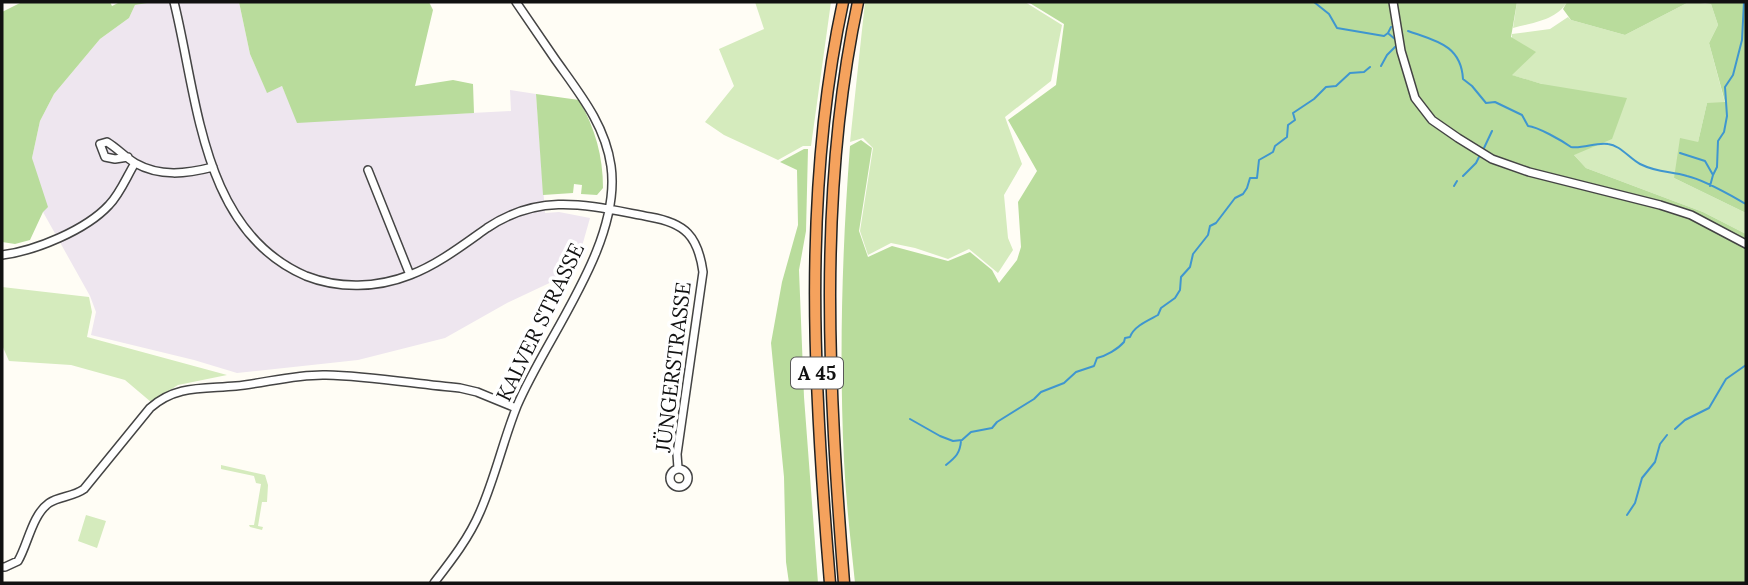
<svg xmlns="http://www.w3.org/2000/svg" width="1748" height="585" viewBox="0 0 1748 585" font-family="Lora,serif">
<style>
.industrial{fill:#eee6ef}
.green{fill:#d5ebbd}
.forest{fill:#b9dc9c}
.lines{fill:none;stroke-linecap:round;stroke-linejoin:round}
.stream{stroke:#3f96cf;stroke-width:2}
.minor-casing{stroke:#444;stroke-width:10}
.highway-casing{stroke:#222;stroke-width:13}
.minor{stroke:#fff;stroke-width:7}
.highway{stroke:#f5a25d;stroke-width:10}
.labels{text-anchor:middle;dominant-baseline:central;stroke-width:7;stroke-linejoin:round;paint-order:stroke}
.shield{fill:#fff;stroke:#585858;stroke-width:2}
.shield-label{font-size:19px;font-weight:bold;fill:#111}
.street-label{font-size:21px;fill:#111;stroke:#fff}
</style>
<rect width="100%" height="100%" fill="#fffdf5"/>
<!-- industrial -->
<path class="industrial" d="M153 2H239L250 54 267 92 282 86 298 122 511 111 510 90 536 94 545 213 559 212 590 218 575 271 507 303 445 338 358 360 237 373 194 360 91 335 96 312 90 296 43 212 32 158 40 121 54 94 100 39 129 18 135 5Z"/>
<!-- green -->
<path class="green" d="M755 2H831L811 146H803L778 160 724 135 705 122 734 86 719 49 764 29Z
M865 2H1025L1062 25 1051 81 1005 117 1022 164 1004 195 1008 238 1013 250 998 273 969 249 948 259 915 248 891 243 868 255 860 231 873 148 863 138 850 142Z
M1517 2H1567C1557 20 1532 23 1513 28Z
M1689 2 1711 4 1718 25 1709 43 1725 103H1707L1698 142 1674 178 1746 213V234L1703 212 1586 168 1574 155 1542 84 1511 75 1512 34 1550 29 1568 17 1571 20 1625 35Z
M2 287 89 297 92 312 87 337 227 375 178 385 151 402 125 380 71 365 9 361 2 345Z
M221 465 265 475 268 485 267 502H262L258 526 263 527 262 530 250 527 249 525H254L261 484 256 483 254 476 221 469Z
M86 515 106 521 97 548 78 541Z"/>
<!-- forest -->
<path class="forest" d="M22 2H110L112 6 120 2H153L135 5 129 18 100 39 54 94 40 121 32 158 48 207 43 212 30 240 15 244 2 242V12Z
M239 2H429L433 10 415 86 453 80 473 84 474 113 297 123 282 86 267 93 250 54Z
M1028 2H1517L1511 37 1536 52 1512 75 1542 84 1627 98 1612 139 1574 155 1586 168 1703 212 1746 234V583H855C851 543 846 502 844 461 839 356 842 251 850 146L861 140 872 148 859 231 868 257 892 246 948 261 970 252 992 270 999 283 1017 260 1021 247 1018 202 1037 171 1008 120 1056 85 1064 24Z
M1567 2H1689L1625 35 1571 20 1563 9Z
M1699 2H1746V213L1674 178 1680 138 1698 142 1707 103 1725 102 1709 43 1718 25 1711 4Z
M536 94 579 100C595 128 603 156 603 188L597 195 581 194 582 185 574 184 573 193 543 195Z
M804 149H808L806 231 799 270 804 397 818 583H789L786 562 784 477 771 343 782 282 798 225 797 170 780 162Z"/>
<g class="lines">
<!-- stream -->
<path class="stream" d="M1314 2 1329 14 1337 28 1384 36 1388 33 1391 27
M1408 31C1436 41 1461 45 1463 79L1472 86 1486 103 1495 102 1522 115 1528 126C1538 127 1561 140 1571 147 1583 149 1596 142 1608 144 1620 145 1630 159 1640 164 1658 173 1670 171 1687 176 1705 180 1730 195 1746 204
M1381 66 1387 55 1396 46V40L1389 34
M1484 148 1492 131
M1680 153 1705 161 1713 175 1710 186
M1713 175 1717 167 1718 141 1724 132 1727 116 1725 87 1733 75 1742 40 1744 2
M1463 176 1476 163 1479 157
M1454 186 1457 181
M910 419 940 436 953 441 962 440 971 432 992 428 997 422 1034 399 1041 392 1064 383 1076 372 1094 366 1097 358C1106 356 1118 349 1124 342L1125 338 1130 337C1134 326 1149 320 1158 315L1161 308 1175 298 1180 290 1181 277 1190 267 1193 254 1208 235 1210 226 1216 223 1235 198 1243 194 1247 188 1250 178H1257L1259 160 1273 152 1275 146 1287 137 1288 125 1295 120 1293 113 1314 99 1326 87 1336 86 1350 73 1364 72 1370 67
M1675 429 1685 420 1709 408 1726 379 1746 365
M946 465C956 457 960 453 961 441
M1627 515 1635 503 1642 478 1655 462 1660 444 1667 435"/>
<defs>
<path id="minor" d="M174 2C198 98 201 231 306 276 339 289 377 288 410 275 437 265 463 245 487 228 542 191 590 206 650 217 685 223 698 236 703 272L677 454 678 468
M1393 2 1401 51 1415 98 1432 120 1458 138 1492 159 1529 172 1660 205 1691 215 1746 244
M128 157 115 159 105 157 100 144 107 142C117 148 125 157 135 163 160 177 186 174 213 167
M368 170 410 275
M2 255C35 251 86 230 109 205 120 194 127 176 135 163
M670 478a9 9 0 1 1 18 0a9 9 0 1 1-18 0Z
M2 567H5L18 561C28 544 32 515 49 503 59 496 73 497 84 489L150 408C176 385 203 389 236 386 265 383 297 374 326 375 371 376 415 384 460 388L477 392 516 408
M434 583C451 561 469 538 480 512 495 478 503 441 517 406 546 337 622 244 611 166 605 124 579 93 555 59 542 40 529 21 516 2"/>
<path id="highway" d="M830 583C814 391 802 192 843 2
M844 583C829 390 817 193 858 2"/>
</defs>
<!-- minor casing -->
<use href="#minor" class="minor-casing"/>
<!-- highway casing -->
<use href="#highway" class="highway-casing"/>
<!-- minor -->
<use href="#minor" class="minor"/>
<!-- highway -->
<use href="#highway" class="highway"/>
</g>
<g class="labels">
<!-- shield labels -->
<rect class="shield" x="791" y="357.5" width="52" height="31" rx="5"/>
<g class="shield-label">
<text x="817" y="373">A 45</text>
</g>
<!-- street labels -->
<g class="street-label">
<text transform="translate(540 322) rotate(-64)">KALVER STRASSE</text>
<text transform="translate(673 367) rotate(-83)">JÜNGERSTRASSE</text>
</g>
</g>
<!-- border -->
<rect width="1748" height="585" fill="none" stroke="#111111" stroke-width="7"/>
</svg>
